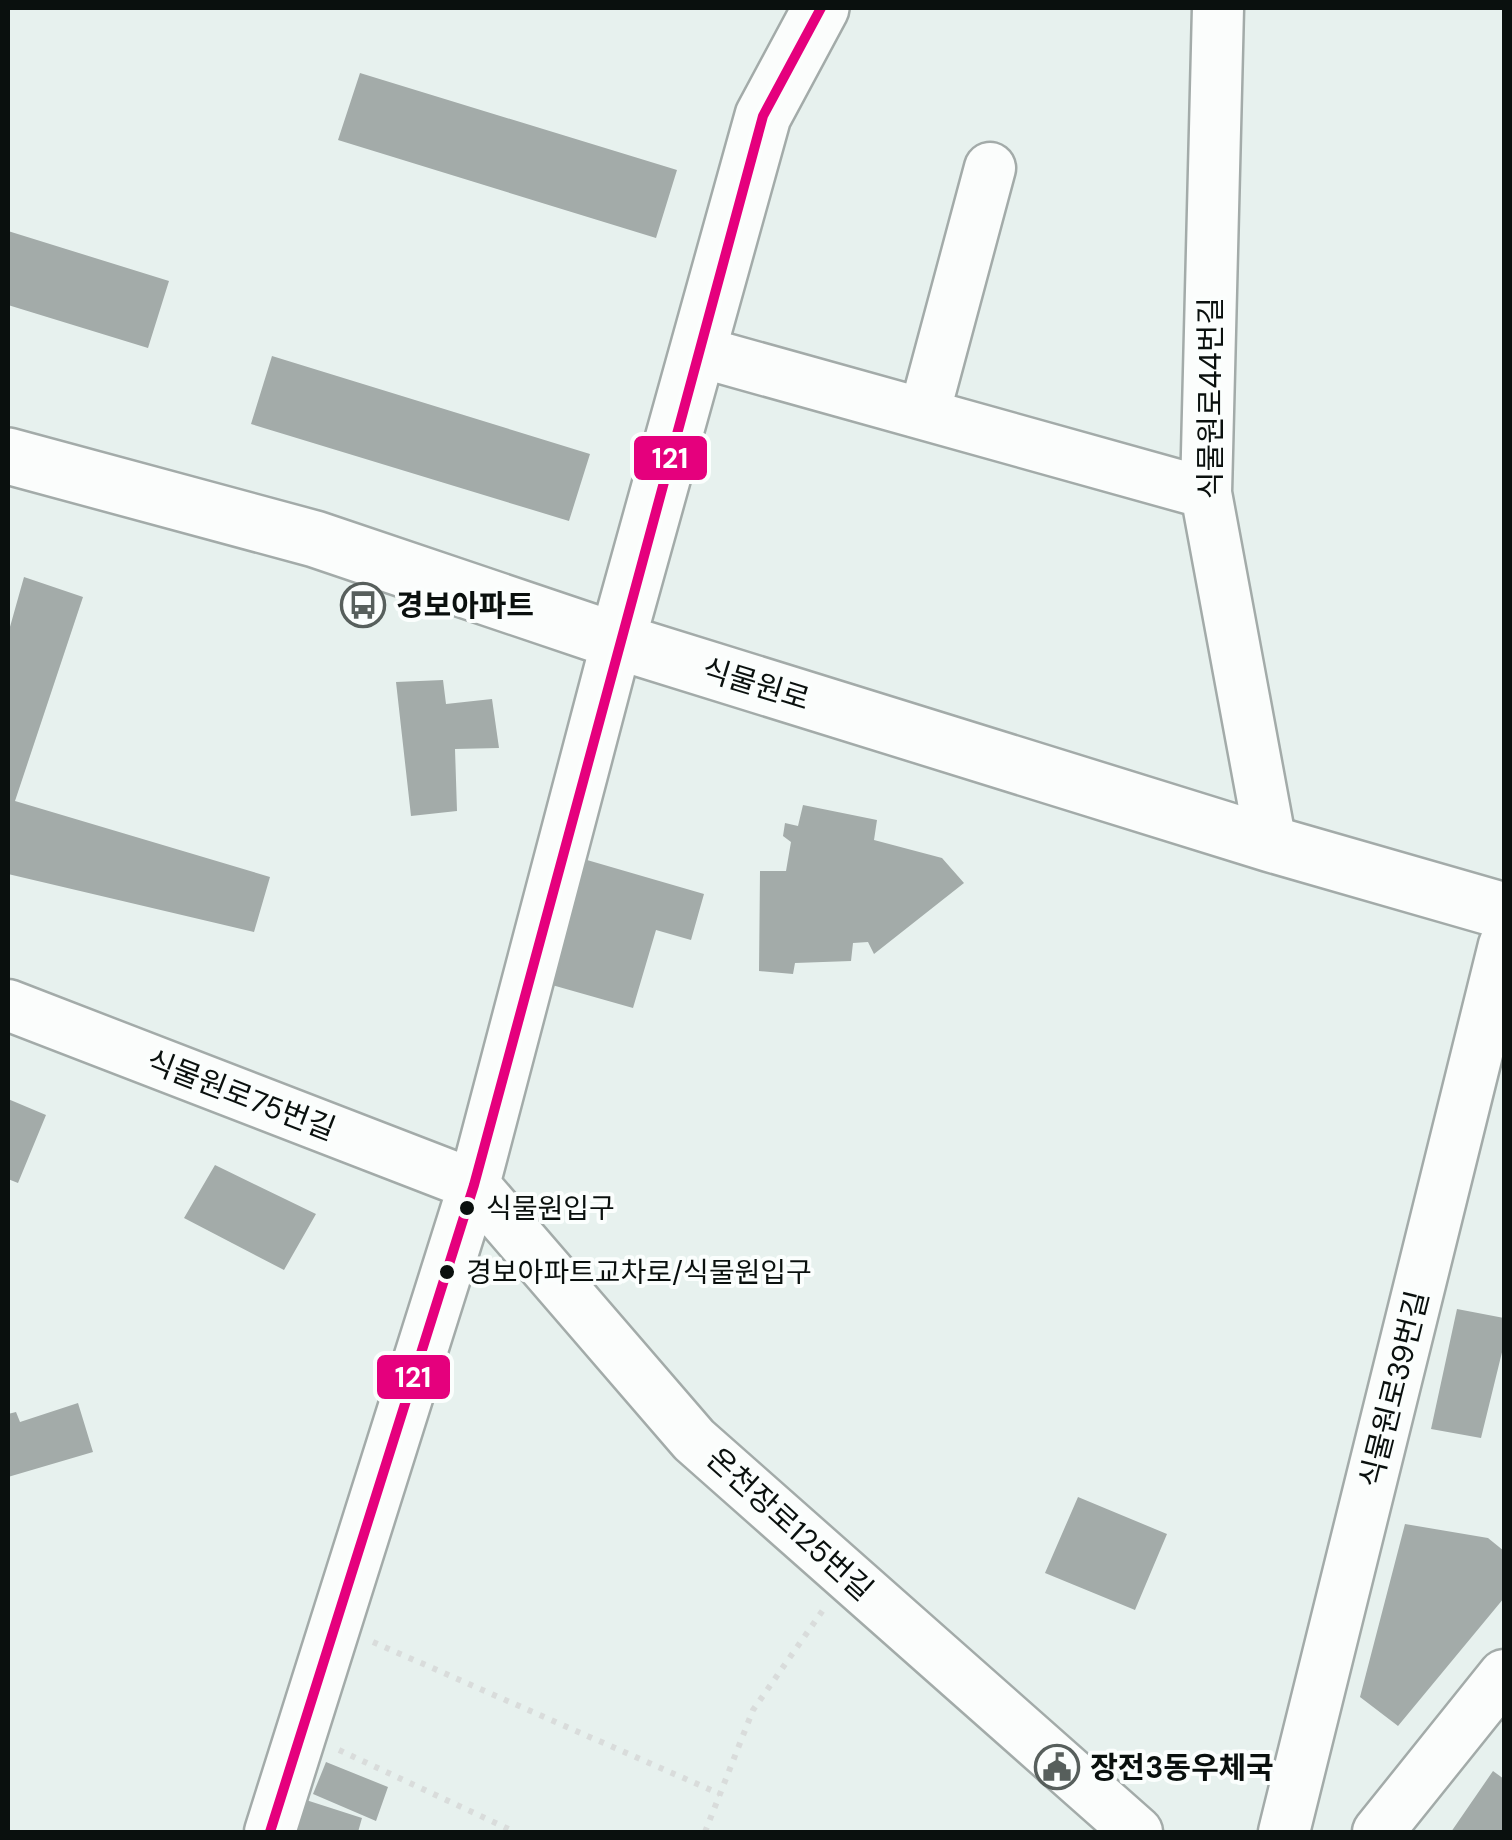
<svg xmlns="http://www.w3.org/2000/svg" width="1512" height="1840" viewBox="0 0 1512 1840" font-family="'DM Sans','Noto Sans KR',sans-serif">
<style>
.building{fill:#a3aba9}
.lines{fill:none;stroke-linecap:round;stroke-linejoin:round}
.minor-casing{stroke:#a3aba9;stroke-width:55}
.major-casing{stroke:#a3aba9;stroke-width:60}
.path{stroke:#d9dcdb;stroke-width:6;stroke-dasharray:5 8;stroke-linecap:butt}
.minor{stroke:#fbfdfc;stroke-width:50}
.major{stroke:#fbfdfc;stroke-width:55}
.bus-1-casing{stroke:#fbfefd;stroke-width:18}
.bus-1{stroke:#e5007d;stroke-width:10}
.bus-dot{fill:#0a100e;stroke:#fbfefd;stroke-width:4}
.labels{text-anchor:middle;dominant-baseline:central;stroke-width:8;stroke-linejoin:round;paint-order:stroke}
.bus-label{font-size:28px;fill:#0a100e;stroke:#fbfefd;text-anchor:start}
.street-label{font-size:30px;fill:#0a100e;stroke:#fbfefd}
.poi-label{font-size:30px;font-weight:bold;fill:#0a100e;stroke:#fbfefd;text-anchor:start}
.line-badge{stroke:#fbfefd;stroke-width:4}
.badge-label{font-size:28px;text-anchor:middle;font-weight:bold;fill:#fff}
</style>
<rect width="100%" height="100%" fill="#e7f1ee"/>
<!-- building -->
<path class="building" d="M360 73 677 170 656 238 338 140Z
M8 231 169 281 148 348 8 305Z
M272 356 590 454 569 521 251 424Z
M24 577 83 597 15 801 270 877 254 932 8 874V634Z
M443 680 446 704 492 699 499 748 455 749 457 811 411 816 396 682Z
M803 805 877 820 874 840 942 858 964 883 874 954 868 942 853 943 851 961 795 963 793 974 759 971 760 871H786L791 842 783 836 785 823 798 826Z
M587 860 704 894 691 940 656 930 633 1008 552 985Z
M8 1099 46 1115 18 1183 8 1179Z
M215 1165 316 1214 284 1270 184 1218Z
M1457 1309 1504 1318V1344L1481 1438 1431 1429Z
M78 1403 93 1452 8 1477V1414L16 1412 20 1422Z
M1078 1497 1167 1534 1135 1610 1045 1573Z
M1405 1524 1488 1538 1504 1551V1598L1398 1726 1360 1697Z
M326 1762 388 1787 376 1821 313 1794Z
M1493 1771 1504 1779V1832H1451Z
M306 1800 362 1818 358 1832H294Z"/>
<g class="lines">
<defs>
<path id="minor" d="M1218 8 1206 493 1271 844
M697 351 1206 493
M924 414 990 168
M8 1005 474 1185 694 1440 1137 1832
M270 1832 474 1185 617 641
M1284 1832 1504 945
M1378 1832 1504 1675"/>
<path id="major" d="M8 456 315 539 617 641 1271 844 1504 911
M617 641 763 116 821 8"/>
</defs>
<!-- minor casing -->
<use href="#minor" class="minor-casing"/>
<!-- major casing -->
<use href="#major" class="major-casing"/>
<!-- path -->
<path class="path" d="M373 1642 720 1794
M339 1750 515 1832
M705 1832 753 1710 823 1610"/>
<!-- minor -->
<use href="#minor" class="minor"/>
<!-- major -->
<use href="#major" class="major"/>
<defs>
<path id="bus-1" d="M270 1832 474 1185 763 116 821 8"/>
</defs>
<!-- bus-1 casing -->
<use href="#bus-1" class="bus-1-casing"/>
<!-- bus-1 -->
<use href="#bus-1" class="bus-1"/>
</g>
<!-- icons -->
<defs>
<symbol id="bus-ring" viewBox="-11 -11 22 22"><circle r="9.5" fill="#fbfefd" stroke="#575f5c" stroke-width="1.5"/><path d="M-5-6H5V4H4V6H2V4H-2V6H-4V4H-5ZM-3.5-4V0h7V-4ZM-3.5 1.2v1.5H-2V1.2ZM2 1.2v1.5H3.5V1.2Z" fill="#575f5c"/></symbol>
<symbol id="civic-ring" viewBox="-11 -11 22 22"><circle r="9.5" fill="#fbfefd" stroke="#575f5c" stroke-width="1.5"/><path d="M-.6-6.5H3V-4.5H.6V-3L4-1V1h2V6H-6V1h2V-1L-.6-3ZM-1.2 2.5V6h2.4V2.5Z" fill="#575f5c"/></symbol>
</defs>
<g fill-rule="evenodd">
<use href="#bus-ring" x="338" y="580" width="50" height="50"/>
<use href="#civic-ring" x="1032" y="1742" width="50" height="50"/>
</g>
<!-- markers -->
<g class="bus-dot">
<circle cx="467" cy="1208" r="9"/>
<circle cx="447" cy="1272" r="9"/>
</g>
<g class="labels">
<!-- bus labels -->
<g class="bus-label">
<text x="486" y="1208">식물원입구</text>
<text x="466" y="1272">경보아파트교차로/식물원입구</text>
</g>
<!-- street labels -->
<g class="street-label">
<text transform="translate(1210 398) rotate(-90)">식물원로44번길</text>
<text transform="translate(756 684) rotate(17)">식물원로</text>
<text transform="translate(241 1095) rotate(21)">식물원로75번길</text>
<text transform="translate(1394 1389) rotate(-76)">식물원로39번길</text>
<text transform="translate(790 1524) rotate(42)">온천장로125번길</text>
</g>
<!-- poi labels -->
<g class="poi-label">
<text x="396" y="605">경보아파트</text>
<text x="1090" y="1767">장전3동우체국</text>
</g>
</g>
<g class="line-badge">
<rect x="632" y="434" width="77" height="48" rx="10" fill="#e5007d"/>
<rect x="375" y="1353" width="77" height="48" rx="10" fill="#e5007d"/>
</g>
<g class="badge-label">
<text x="670" y="468">121</text>
<text x="413" y="1387">121</text>
</g>
<!-- border -->
<rect width="1512" height="1840" fill="none" stroke="#0a100e" stroke-width="20"/>
</svg>
